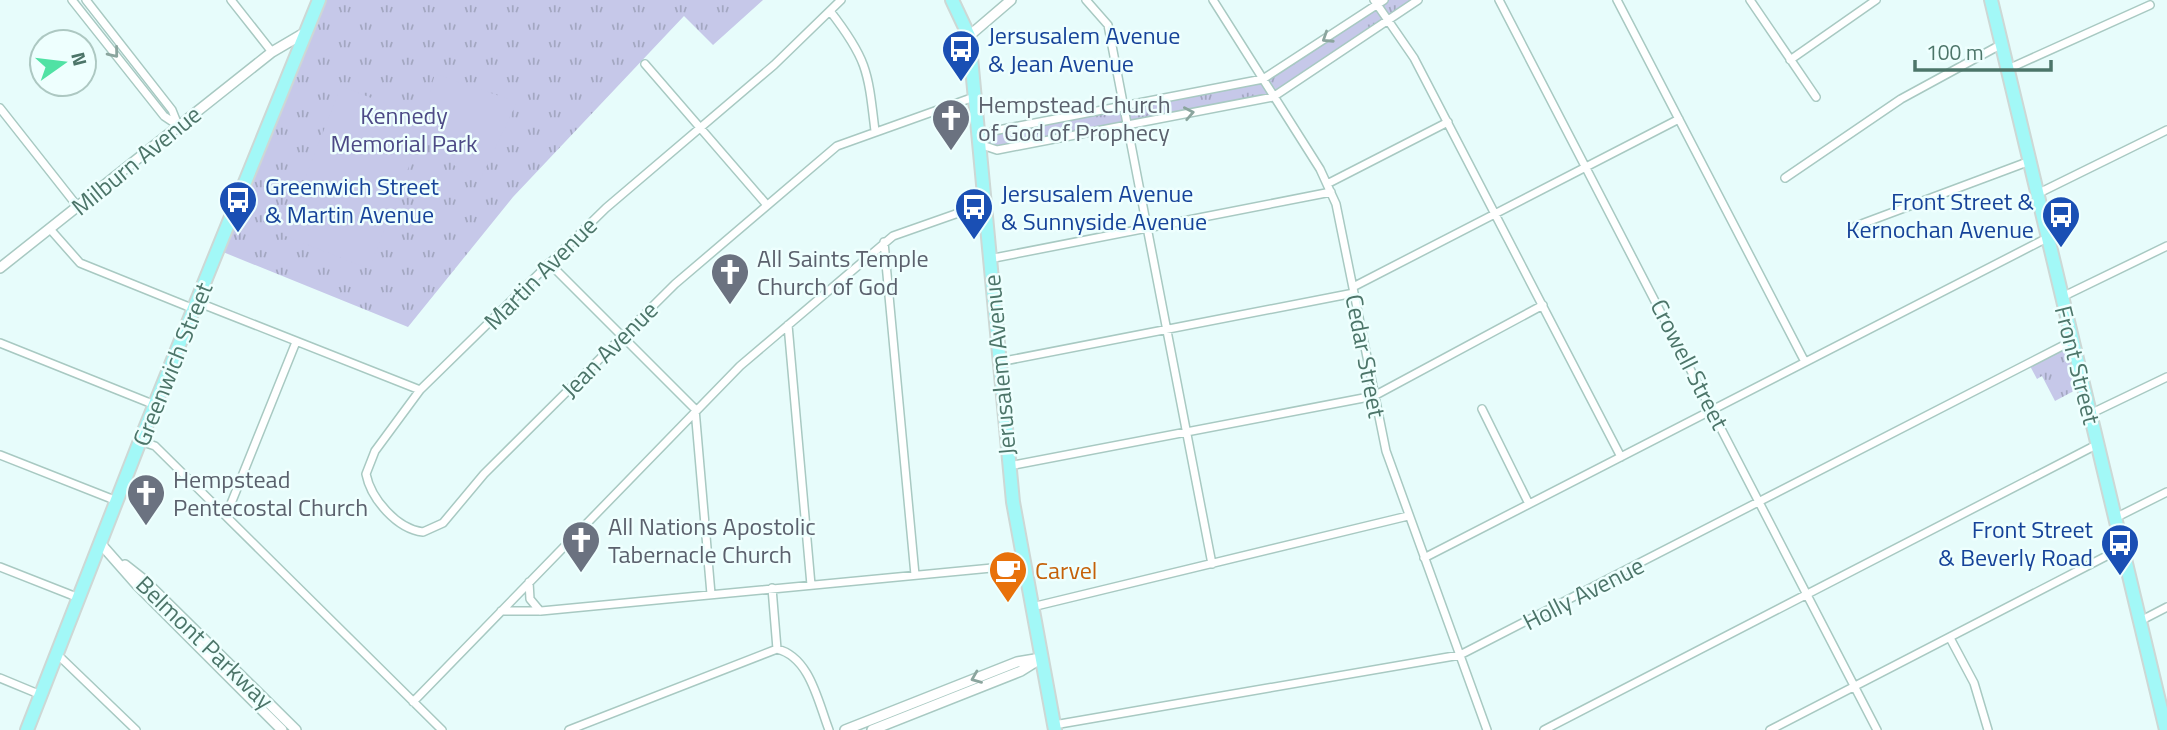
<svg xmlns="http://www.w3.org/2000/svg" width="2167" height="730" viewBox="0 0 2167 730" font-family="'Titillium Web',sans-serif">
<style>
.grass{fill:url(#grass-tufts)}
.garden{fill:#c6c8e9}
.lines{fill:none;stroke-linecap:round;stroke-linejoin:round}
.minor-casing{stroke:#a8c9c2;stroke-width:10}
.tertiary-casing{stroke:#a8c9c2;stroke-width:12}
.primary-casing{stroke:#cdd8d5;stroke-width:16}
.minor{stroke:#fff;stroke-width:7}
.tertiary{stroke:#fff;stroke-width:9}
.primary{stroke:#a2f8f7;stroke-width:12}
.oneway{stroke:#8ba59e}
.labels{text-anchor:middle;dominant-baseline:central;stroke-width:5;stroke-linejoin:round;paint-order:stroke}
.transit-label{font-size:24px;fill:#164399;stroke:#eefffe;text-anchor:start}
.worship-label{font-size:24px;fill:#5b616d;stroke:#eefffe;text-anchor:start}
.park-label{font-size:24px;fill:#4d4a86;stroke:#eefffe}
.street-label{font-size:24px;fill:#4c7569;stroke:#eefffe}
.food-label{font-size:24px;fill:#c56008;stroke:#eefffe;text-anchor:start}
</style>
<defs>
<pattern id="grass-tufts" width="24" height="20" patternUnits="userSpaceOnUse" patternTransform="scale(1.75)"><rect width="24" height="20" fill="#c6c8e9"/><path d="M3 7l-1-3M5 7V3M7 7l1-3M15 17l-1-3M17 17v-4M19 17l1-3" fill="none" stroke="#a3a7c1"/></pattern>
</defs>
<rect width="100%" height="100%" fill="#e7fcfb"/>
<!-- grass -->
<path class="grass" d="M319 0H763L713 45 684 16 513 197 408 327 218 250Z
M1384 0H1418L1273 97 997 150 979 144 993 131 1263 80Z
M2072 341 2083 386 2055 401 2042 376 2037 379 2029 364Z"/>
<!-- garden -->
<path class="garden" d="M435 74 517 102 479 182C436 162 420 117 435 74Z
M341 86 427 120 369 269 283 235Z"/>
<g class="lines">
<defs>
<path id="minor" d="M72 0 164 116 179 126
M86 0 172 110 178 125
M231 0 272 52
M841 0 774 65 606 208 420 390 375 451 366 474C371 499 397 529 423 532L443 523 484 474 675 284 837 146 974 97
M1086 0 1108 25 1212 564
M1213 0 1320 169 1336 204 1386 451 1487 730
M1374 0 1414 58 1621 457
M1499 0 1877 730
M1617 0 1805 362
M1750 0 1816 97
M830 11C868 60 868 72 875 131
M1790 60 1876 0
M645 64 767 205
M2008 69 2150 5
M0 108 78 207
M980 143 993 131 1263 79 1384 0
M979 144 997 150 1273 97 1418 0
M1785 178 1901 99 2002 44
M1327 184 1448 122
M2037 194 2167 130
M1856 226 2030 161
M50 229 80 263 194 309
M884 242 915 575
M989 259 1331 192
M549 263 695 409 711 594
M1353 287 1679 119
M2062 297 2167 246
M197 302 420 390
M788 325 811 585
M0 343 155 405
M999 362 1354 293
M1482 409 1529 504
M2090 414 2167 377
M140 441 155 446 442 730
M0 455 117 501
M1009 466 1374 396 1543 305
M226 516 296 342
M2115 518 2167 492
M1424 558 2047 238
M0 567 79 598
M529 582 530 599 540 611
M772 588 777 649
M1032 607 1408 516
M501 611H541L1024 565
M2140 621 2167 607
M1950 638 1974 683 1988 730
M57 654 136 730
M0 678 41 695
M413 702 740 366 893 236 984 204
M1054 725 1460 655 2072 341
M569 730 777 649C810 657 818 702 829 730
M1544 730 2098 444
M1770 730 2122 548"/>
<path id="tertiary" d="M969 36 1011 0
M0 268 272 52 306 32
M100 543 137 585 282 730
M125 565 144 580 296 730
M845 730 1017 662 1041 658
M872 730 1021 671 1037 661"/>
<path id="primary" d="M952 0 969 36 1013 502 1055 730
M1991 0 2166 730
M27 730 140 441 319 0"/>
</defs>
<!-- minor casing -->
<use href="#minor" class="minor-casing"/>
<!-- tertiary casing -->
<use href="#tertiary" class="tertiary-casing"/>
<!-- primary casing -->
<use href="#primary" class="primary-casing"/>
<!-- minor -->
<use href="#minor" class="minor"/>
<!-- tertiary -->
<use href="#tertiary" class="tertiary"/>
<!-- primary -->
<use href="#primary" class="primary"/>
</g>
<!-- one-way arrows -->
<defs><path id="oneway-chevron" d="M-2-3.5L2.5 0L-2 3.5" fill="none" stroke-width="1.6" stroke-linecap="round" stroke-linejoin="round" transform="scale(1.75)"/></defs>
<g class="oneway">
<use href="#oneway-chevron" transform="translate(1327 38) rotate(147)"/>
<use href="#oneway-chevron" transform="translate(114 53) rotate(51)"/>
<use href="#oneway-chevron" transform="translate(1189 113) rotate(-11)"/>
<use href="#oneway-chevron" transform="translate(976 678) rotate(158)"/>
</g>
<!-- icons -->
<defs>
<symbol id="bus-pin" viewBox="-11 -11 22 30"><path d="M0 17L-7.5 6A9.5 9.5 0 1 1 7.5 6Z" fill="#1a4fb4" stroke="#eefffe"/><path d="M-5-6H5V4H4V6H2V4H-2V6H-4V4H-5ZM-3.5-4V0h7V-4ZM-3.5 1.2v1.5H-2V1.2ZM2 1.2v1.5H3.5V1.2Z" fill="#fff"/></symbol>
<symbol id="church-pin" viewBox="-11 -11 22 30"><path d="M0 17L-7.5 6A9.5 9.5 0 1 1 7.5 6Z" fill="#6b7280" stroke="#eefffe"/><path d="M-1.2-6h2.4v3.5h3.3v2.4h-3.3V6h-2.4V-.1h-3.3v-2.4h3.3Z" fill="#fff"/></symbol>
<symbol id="cafe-pin" viewBox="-11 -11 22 30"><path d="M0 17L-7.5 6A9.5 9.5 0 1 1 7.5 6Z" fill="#e8710a" stroke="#eefffe"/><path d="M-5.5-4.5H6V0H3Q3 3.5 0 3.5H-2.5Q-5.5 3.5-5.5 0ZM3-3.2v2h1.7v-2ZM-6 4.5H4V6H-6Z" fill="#fff"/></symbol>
</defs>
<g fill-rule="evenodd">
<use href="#bus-pin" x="939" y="27" width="44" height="60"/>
<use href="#church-pin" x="929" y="96" width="44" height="60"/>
<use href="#bus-pin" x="216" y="178" width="44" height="60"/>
<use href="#bus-pin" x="952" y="185" width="44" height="60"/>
<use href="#bus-pin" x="2039" y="193" width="44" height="60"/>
<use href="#church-pin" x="708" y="250" width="44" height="60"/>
<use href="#church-pin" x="124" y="471" width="44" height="60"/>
<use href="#church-pin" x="559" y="518" width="44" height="60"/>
<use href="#bus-pin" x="2098" y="521" width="44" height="60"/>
<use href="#cafe-pin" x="986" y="548" width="44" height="60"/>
</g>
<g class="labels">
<!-- transit labels -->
<g class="transit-label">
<text x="988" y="35">Jersusalem Avenue<tspan x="988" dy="28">&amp; Jean Avenue</tspan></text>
<text x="265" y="186">Greenwich Street<tspan x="265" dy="28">&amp; Martin Avenue</tspan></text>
<text x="1001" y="193">Jersusalem Avenue<tspan x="1001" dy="28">&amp; Sunnyside Avenue</tspan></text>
<text x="2034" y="201" text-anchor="end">Front Street &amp;<tspan x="2034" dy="28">Kernochan Avenue</tspan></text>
<text x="2093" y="529" text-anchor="end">Front Street<tspan x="2093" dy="28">&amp; Beverly Road</tspan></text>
</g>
<!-- worship labels -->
<g class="worship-label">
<text x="978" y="104">Hempstead Church<tspan x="978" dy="28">of God of Prophecy</tspan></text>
<text x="757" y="258">All Saints Temple<tspan x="757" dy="28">Church of God</tspan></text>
<text x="173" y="479">Hempstead<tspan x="173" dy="28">Pentecostal Church</tspan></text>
<text x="608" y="526">All Nations Apostolic<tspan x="608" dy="28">Tabernacle Church</tspan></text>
</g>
<!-- park labels -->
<g class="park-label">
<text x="404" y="115">Kennedy<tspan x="404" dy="28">Memorial Park</tspan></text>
</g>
<!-- street labels -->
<g class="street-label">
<text transform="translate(136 160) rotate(-39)">Milburn Avenue</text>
<text transform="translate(540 273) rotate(-45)">Martin Avenue</text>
<text transform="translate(609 349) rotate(-45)">Jean Avenue</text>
<text transform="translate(1366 356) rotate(79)">Cedar Street</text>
<text transform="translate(172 364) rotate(-68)">Greenwich Street</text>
<text transform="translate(1690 364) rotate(63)">Crowell Street</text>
<text transform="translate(999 365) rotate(-95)">Jerusalem Avenue</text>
<text transform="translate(2078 365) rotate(76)">Front Street</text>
<text transform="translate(1583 593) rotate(-27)">Holly Avenue</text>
<text transform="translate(205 642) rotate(44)">Belmont Parkway</text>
</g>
<!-- food labels -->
<g class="food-label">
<text x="1035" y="570">Carvel</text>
</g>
</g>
<!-- north arrow -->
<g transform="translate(63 63) rotate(76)"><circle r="33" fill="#eefffe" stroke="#adc8c2" stroke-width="2"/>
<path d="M0-5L12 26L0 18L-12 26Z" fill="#50e2a4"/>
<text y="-10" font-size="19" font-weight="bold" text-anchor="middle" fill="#4c7569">N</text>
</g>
<!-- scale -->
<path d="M1915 60v10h136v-10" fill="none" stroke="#4c7569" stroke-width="3.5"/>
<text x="1926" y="60" font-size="21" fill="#4c7569" stroke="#eefffe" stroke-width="5" paint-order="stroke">100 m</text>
</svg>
